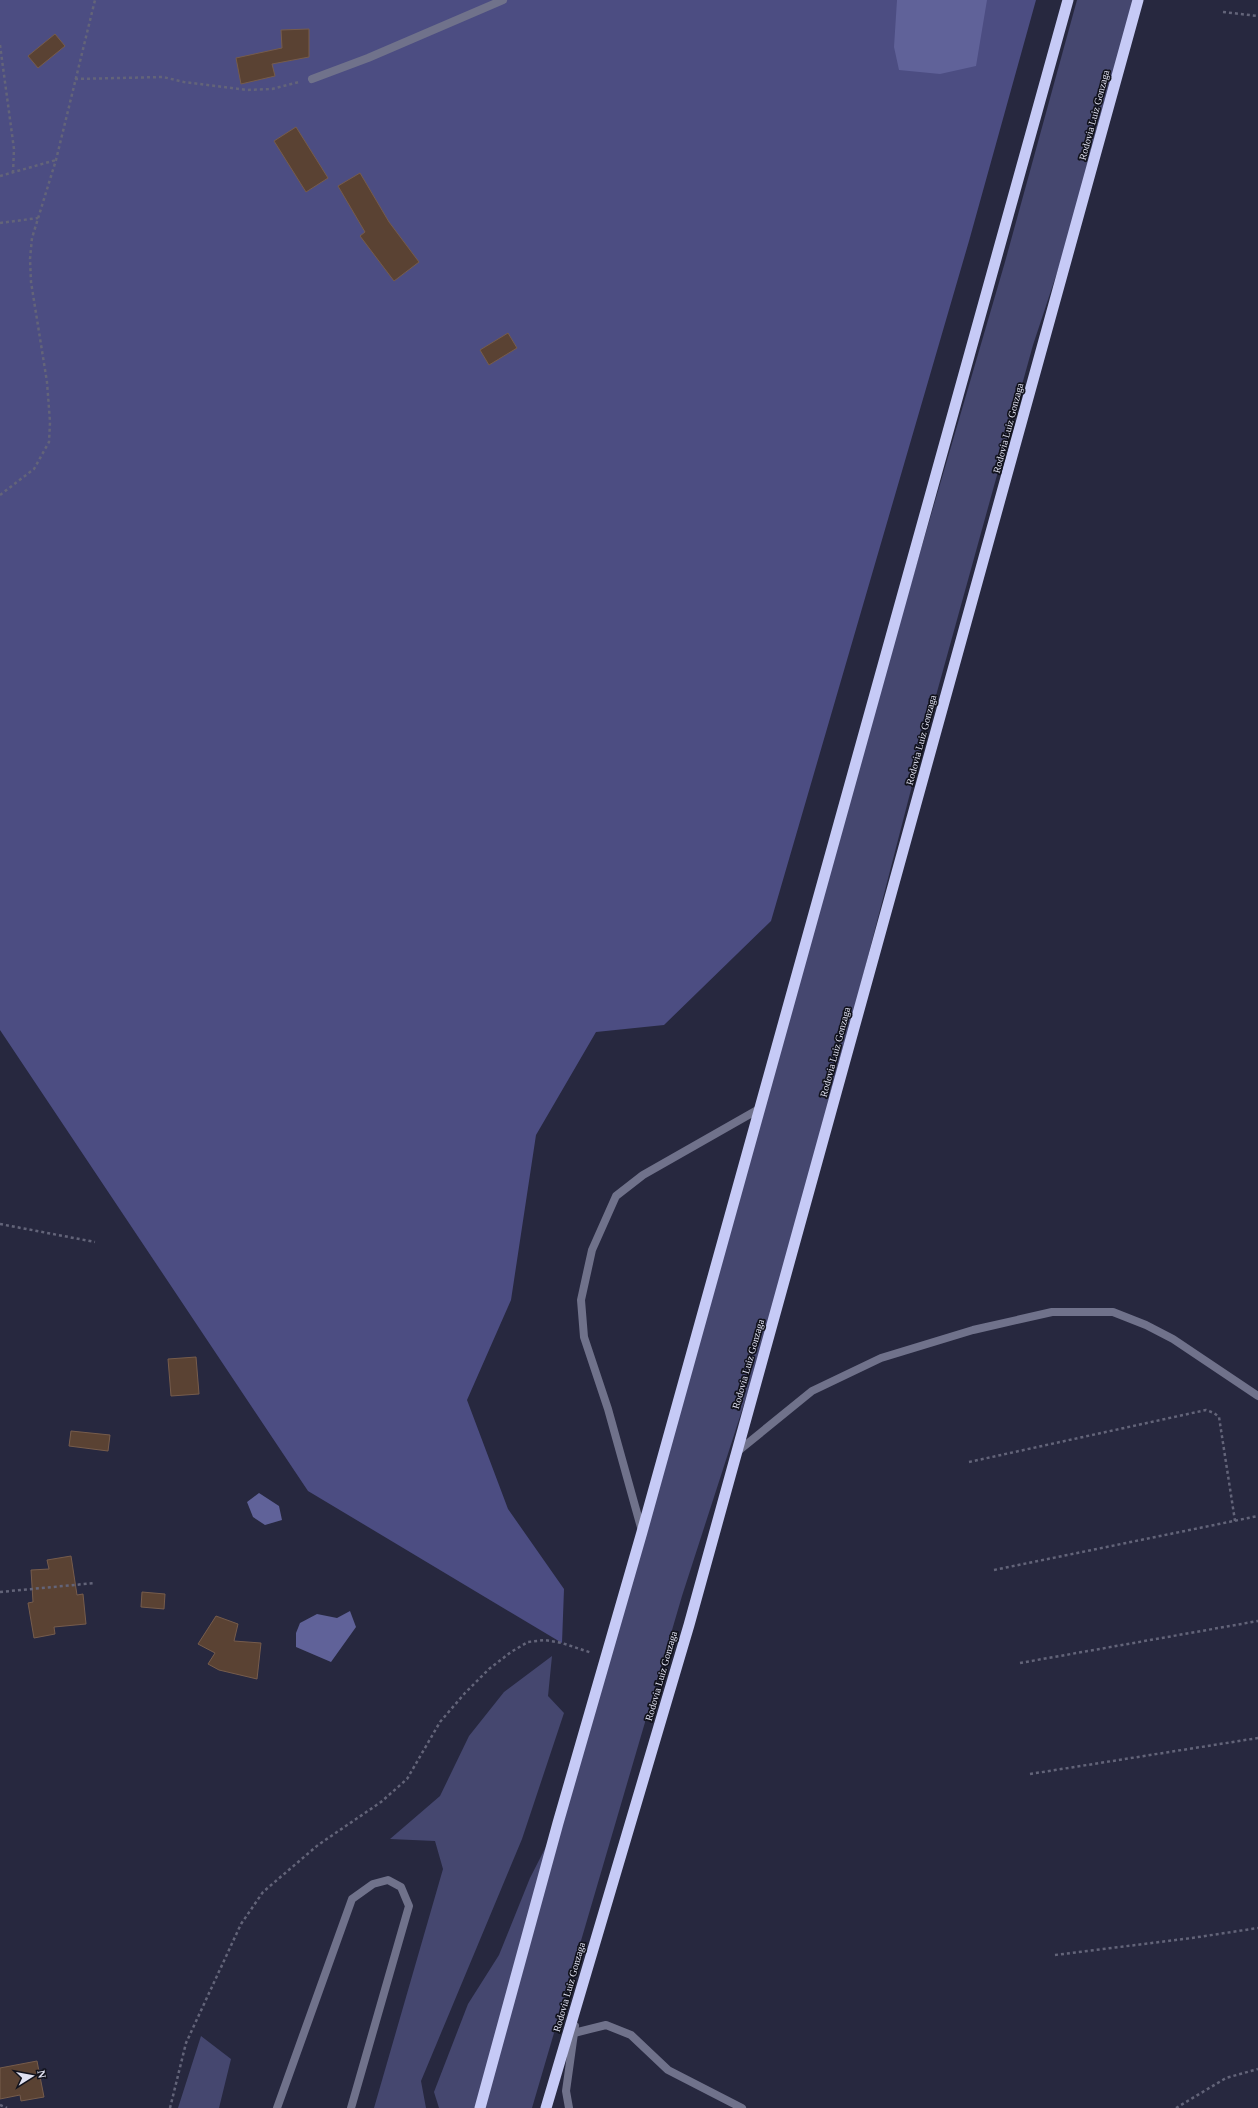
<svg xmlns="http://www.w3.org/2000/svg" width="1258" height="2108" viewBox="0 0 1258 2108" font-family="Georgia,serif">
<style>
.green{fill:#45476f}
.forest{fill:#4c4d82}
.water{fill:#606299}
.building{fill:#5a4233;stroke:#765c4c}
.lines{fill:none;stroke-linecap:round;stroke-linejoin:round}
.path{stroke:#636479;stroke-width:2.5;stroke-dasharray:3 3;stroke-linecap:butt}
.service{stroke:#70728b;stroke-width:8}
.minor{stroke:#70728b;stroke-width:8}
.trunk{stroke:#c6caf6;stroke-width:11}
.labels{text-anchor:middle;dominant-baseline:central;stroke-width:3.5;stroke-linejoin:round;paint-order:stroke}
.street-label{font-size:10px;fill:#e0e1f1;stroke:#11121c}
</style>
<rect width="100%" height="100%" fill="#27283f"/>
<!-- green -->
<path class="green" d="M1077 0H1138L1092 167 1033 345 924 739 787 1271 682 1596 532 2108H480L805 946 1005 262Z
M552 1656 548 1696 564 1713 522 1839 421 2081 426 2108H374L443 1869 435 1841 390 1839 440 1796 469 1736 504 1692Z
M558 1823 479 2108H439L434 2092 468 2004 499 1955 530 1878Z
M201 2036 231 2059 219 2108H178Z"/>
<!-- forest -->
<path class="forest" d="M0 0H1036L969 241 771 921 664 1025 596 1032 536 1135 511 1300 467 1400 508 1509 564 1589 562 1643 308 1491 0 1030Z"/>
<!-- water -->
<path class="water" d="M897 0H987L976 66 940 74 899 70 894 47Z
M259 1493 279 1506 282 1520 265 1525 253 1517 247 1502Z
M350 1611 356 1627 331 1662 296 1647V1633L300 1623 317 1614 337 1618Z"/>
<!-- building -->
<path class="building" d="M309 29V57L272 64 275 76 241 84 236 58 282 48 281 30Z
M55 34 65 46 38 68 28 56Z
M296 127 328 178 306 192 274 141Z
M360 173 389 222 419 262 394 281 360 236 365 232 338 186Z
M508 333 517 348 489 365 480 350Z
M196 1357 199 1394 171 1396 168 1359Z
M71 1431 110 1435 108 1451 69 1446Z
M71 1556 77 1595 83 1594 86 1624 54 1627 55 1634 34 1638 28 1603 33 1602 31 1570 49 1569 47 1560Z
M142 1592 165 1594 164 1609 141 1607Z
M216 1616 238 1624 234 1641 261 1643 257 1679 219 1670 208 1664 215 1653 198 1644Z
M37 2061 44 2097 21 2101 20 2095 0 2099V2068Z"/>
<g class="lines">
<!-- path -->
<path class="path" d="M1223 12 1258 16
M0 45 14 149 13 173
M75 79 163 77 184 82 247 90 272 89 299 82
M0 176 56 160
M0 223 38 218
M0 495 34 469 49 442 50 422 47 382 31 282 30 259 32 238 56 160 95 0
M0 1224 95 1242
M969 1462 1206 1410 1214 1413 1219 1417 1235 1521
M994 1570 1258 1516
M0 1592 95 1583
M1020 1663 1258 1621
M1030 1774 1258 1738
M1055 1955 1192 1938 1258 1928
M0 2105 7 2108
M170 2108 186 2043 241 1924 263 1892 318 1845 381 1802 407 1779 440 1722 465 1693 489 1669 511 1652 528 1642 545 1640 562 1643 592 1653
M1176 2108 1226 2078 1258 2069"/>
<!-- service -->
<path class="service" d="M642 1531 608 1409 584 1337 581 1300 592 1250 616 1196 643 1175 759 1109
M277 2108 352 1899 373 1884 388 1880 401 1887 409 1906 351 2108
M569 2108 566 2091 575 2026"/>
<!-- minor -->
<path class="minor" d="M312 79 368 58 503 0
M737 1452 812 1391 881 1358 973 1330 1052 1312H1113L1146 1325 1173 1339 1258 1396
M574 2033 606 2025 631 2035 668 2070 742 2108"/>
<!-- trunk -->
<path class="trunk" d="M480 2108 558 1823 642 1532 1068 0
M546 2108 689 1625 1138 0"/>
</g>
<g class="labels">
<!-- street labels -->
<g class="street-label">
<text transform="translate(1094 115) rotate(-75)">Rodovia Luiz Gonzaga</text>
<text transform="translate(1008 428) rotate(-75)">Rodovia Luiz Gonzaga</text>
<text transform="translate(921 740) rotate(-75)">Rodovia Luiz Gonzaga</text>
<text transform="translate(835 1052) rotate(-75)">Rodovia Luiz Gonzaga</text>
<text transform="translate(748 1364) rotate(-74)">Rodovia Luiz Gonzaga</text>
<text transform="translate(661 1676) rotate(-74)">Rodovia Luiz Gonzaga</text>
<text transform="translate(569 1987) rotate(-74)">Rodovia Luiz Gonzaga</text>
</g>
</g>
<!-- north arrow -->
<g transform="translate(32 2076) rotate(79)" stroke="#11121c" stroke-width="3" paint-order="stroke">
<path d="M0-3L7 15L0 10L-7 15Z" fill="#e0e1f1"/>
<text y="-6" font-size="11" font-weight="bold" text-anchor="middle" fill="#e0e1f1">N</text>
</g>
</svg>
